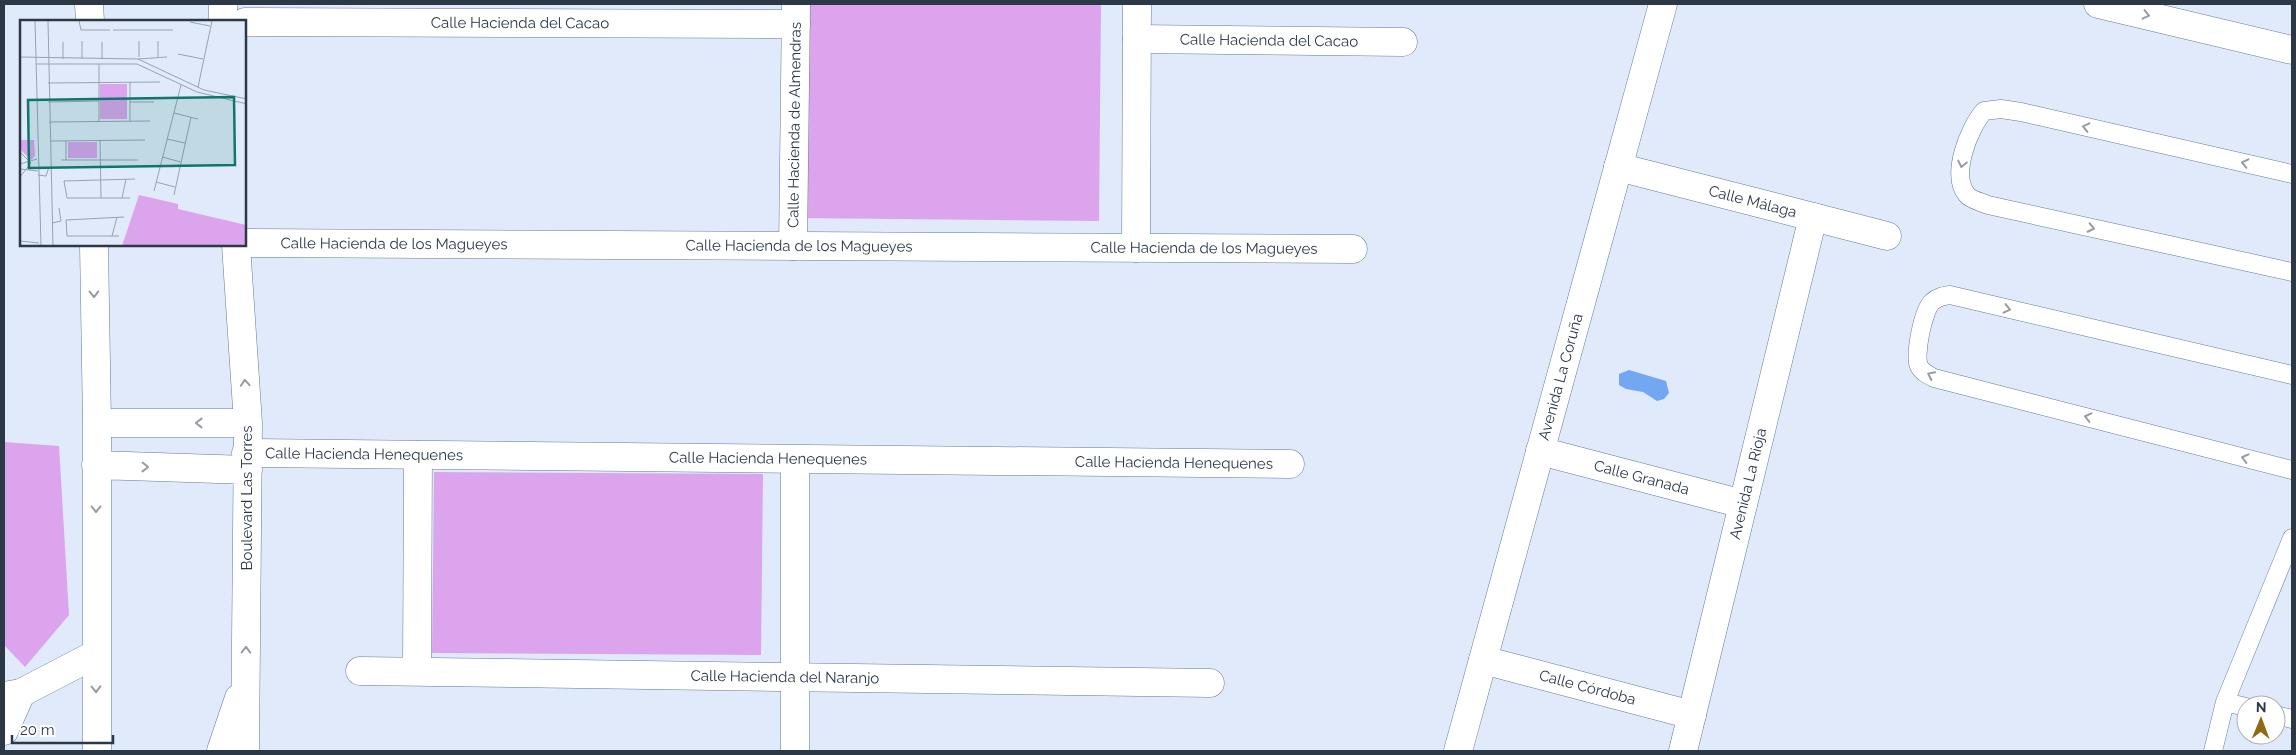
<svg xmlns="http://www.w3.org/2000/svg" width="2296" height="755" viewBox="0 0 2296 755" font-family="Raleway,sans-serif">
<style>
.green{fill:#dca4ed}
.water{fill:#73a7f2}
.lines{fill:none;stroke-linecap:round;stroke-linejoin:round}
.lane-casing{stroke:#637a9d;stroke-width:19}
.street-casing{stroke:#637a9d;stroke-width:29}
.secondary-casing{stroke:#637a9d;stroke-width:29}
.lane{stroke:#fff;stroke-width:18}
.street{stroke:#fff;stroke-width:28}
.secondary{stroke:#fff;stroke-width:28}
.oneway{stroke:#969ca3}
.labels{text-anchor:middle;dominant-baseline:central;stroke-width:5;stroke-linejoin:round;paint-order:stroke}
.street-label{font-size:15px;fill:#2d3847;stroke:#fff}
.inset-road{fill:none;stroke:#98a3b2;stroke-width:1}
.view{fill:#0f766e;fill-opacity:0.15;stroke:#0f766e;stroke-width:2.5}
.inset-edge{fill:none;stroke:#2d3847;stroke-width:2.5}
</style>
<rect width="100%" height="100%" fill="#e0eafa"/>
<!-- green -->
<path class="green" d="M801 4H1101L1099 221 799 218Z
M4 442 59 446 69 615 25 667 4 645Z
M434 472 763 474 761 655 432 653Z"/>
<!-- water -->
<path class="water" d="M1629 370 1666 381 1669 393 1664 399 1657 401 1643 392 1626 389 1619 385V374Z"/>
<g class="lines">
<defs>
<path id="lane" d="M2292 174 2021 112 2001 109 1984 111C1969 128 1950 175 1967 195 1971 200 1982 202 1988 205L2292 272
M2292 375 1950 295C1943 296 1937 297 1932 302 1923 310 1914 356 1919 366 1922 372 1928 375 1934 378L2292 470
M2225 702 2246 707
M2276 715 2292 719
M2213 751 2225 702 2292 538"/>
<g id="street">
<path id="s1" d="M245 22 796 24"/>
<path id="s2" d="M1137 39 1403 42"/>
<path id="s3" d="M1618 167 1887 236"/>
<path id="s4" d="M245 243 1353 249"/>
<path id="s5" d="M793 246 796 4"/>
<path d="M1136 248 1137 4"/>
<path id="s6" d="M1540 451 1743 504"/>
<path id="s7" d="M246 453 1290 464"/>
<path d="M795 460V751"/>
<path id="s8" d="M1483 660 1692 715"/>
<path id="s9" d="M360 671 1210 683"/>
<path d="M417 671 418 455"/>
<path d="M4 696 21 693 96 654"/>
<path d="M4 731 21 693"/>
<path id="s10" d="M1458 751 1663 4"/>
<path id="s11" d="M1683 751 1813 217"/>
</g>
<path id="secondary" d="M89 4 90 21
M2098 4 2292 50
M223 21V4
M94 245 97 423V751
M236 245 248 423 245 751
M97 423H248
M96 465 248 470
M221 751 239 698"/>
</defs>
<!-- lane casing -->
<use href="#lane" class="lane-casing"/>
<!-- street casing -->
<use href="#street" class="street-casing"/>
<!-- secondary casing -->
<use href="#secondary" class="secondary-casing"/>
<!-- lane -->
<use href="#lane" class="lane"/>
<!-- street -->
<use href="#street" class="street"/>
<!-- secondary -->
<use href="#secondary" class="secondary"/>
</g>
<!-- one-way arrows -->
<defs><path id="oneway-chevron" d="M-2-3.5L2.5 0L-2 3.5" fill="none" stroke-width="1.6" stroke-linecap="round" stroke-linejoin="round" transform="scale(1.25)"/></defs>
<g class="oneway">
<use href="#oneway-chevron" transform="translate(2146 15) rotate(13)"/>
<use href="#oneway-chevron" transform="translate(2086 127) rotate(-167)"/>
<use href="#oneway-chevron" transform="translate(2245 163) rotate(-167)"/>
<use href="#oneway-chevron" transform="translate(1962 164) rotate(102)"/>
<use href="#oneway-chevron" transform="translate(2091 228) rotate(12)"/>
<use href="#oneway-chevron" transform="translate(94 294) rotate(89)"/>
<use href="#oneway-chevron" transform="translate(2007 309) rotate(13)"/>
<use href="#oneway-chevron" transform="translate(1931 375) rotate(-154)"/>
<use href="#oneway-chevron" transform="translate(245 383) rotate(-94)"/>
<use href="#oneway-chevron" transform="translate(2088 417) rotate(-166)"/>
<use href="#oneway-chevron" transform="translate(199 423) rotate(-180)"/>
<use href="#oneway-chevron" transform="translate(2245 458) rotate(-166)"/>
<use href="#oneway-chevron" transform="translate(145 467) rotate(1)"/>
<use href="#oneway-chevron" transform="translate(96 509) rotate(90)"/>
<use href="#oneway-chevron" transform="translate(246 650) rotate(-89)"/>
<use href="#oneway-chevron" transform="translate(96 689) rotate(89)"/>
</g>
<g class="labels">
<!-- street labels -->
<g class="street-label">
<text stroke="none"><textPath href="#s1" startOffset="275">Calle Hacienda del Cacao</textPath></text>
<text stroke="none"><textPath href="#s2" startOffset="132">Calle Hacienda del Cacao</textPath></text>
<text stroke="none"><textPath href="#s5" startOffset="121">Calle Hacienda de Almendras</textPath></text>
<text stroke="none"><textPath href="#s3" startOffset="139">Calle Málaga</textPath></text>
<text stroke="none"><textPath href="#s4" startOffset="149">Calle Hacienda de los Magueyes</textPath></text>
<text stroke="none"><textPath href="#s4" startOffset="554">Calle Hacienda de los Magueyes</textPath></text>
<text stroke="none"><textPath href="#s4" startOffset="959">Calle Hacienda de los Magueyes</textPath></text>
<text stroke="none"><textPath href="#s10" startOffset="388">Avenida La Coruña</textPath></text>
<text stroke="none"><textPath href="#s7" startOffset="118">Calle Hacienda Henequenes</textPath></text>
<text stroke="none"><textPath href="#s7" startOffset="522">Calle Hacienda Henequenes</textPath></text>
<text stroke="none"><textPath href="#s7" startOffset="928">Calle Hacienda Henequenes</textPath></text>
<text stroke="none"><textPath href="#s6" startOffset="105">Calle Granada</textPath></text>
<text stroke="none"><textPath href="#s11" startOffset="275">Avenida La Rioja</textPath></text>
<text transform="translate(247 498) rotate(-90)">Boulevard Las Torres</text>
<text stroke="none"><textPath href="#s9" startOffset="425">Calle Hacienda del Naranjo</textPath></text>
<text stroke="none"><textPath href="#s8" startOffset="108">Calle Córdoba</textPath></text>
</g>
</g>
<!-- overview -->
<g transform="translate(20 20)">
<rect width="226" height="226" fill="#e0eafa"/>
<path d="M80 64H107V99H80ZM0 120H14L15 136 11 140 0 129ZM48 122H77V138H48ZM119 175 158 184V189L226 205V226H102Z" fill="#dca4ed"/>
<path class="inset-road" d="M15 1 21 226M28 1 33 226M59 1 61 10H90M170 2 190 6M93 10H153M138 21V37M43 22V39M82 22V39M158 34 183 39M0 37 118 39 184 70 227 79M119 37V21M62 39V21M118 39 147 37M16 44H117L177 72 227 84M79 44V101M110 62V101M28 63 140 62M178 67 192 1M28 82 79 81M110 82H134M154 93 178 99M29 102 130 101M147 119 165 123M80 120 81 178M31 121 125 120M46 121V140M0 132 11 143M142 137 161 142M41 140H118M0 144 17 139M0 149 18 151M18 155 26 156 29 147M0 157 11 143M136 162 155 167M134 171 161 65M154 175 171 97M102 178 106 159M110 178H47L44 161 115 159M32 203 41 201 39 188M92 216 97 197M99 216H47L46 200 104 197M0 221 19 223"/>
<path class="view" d="M214 77 215 145 9 148 8 80Z"/>
<rect width="226" height="226" class="inset-edge"/>
</g>
<!-- border -->
<rect width="2296" height="755" fill="none" stroke="#2d3847" stroke-width="10"/>
<!-- north arrow -->
<g transform="translate(2261 720) rotate(1)"><circle r="24" fill="#ffffff" stroke="#abafb5"/>
<path d="M0-4L9 19L0 12L-9 19Z" fill="#936813"/>
<text y="-8" font-size="14" font-weight="bold" text-anchor="middle" fill="#2d3847">N</text>
</g>
<!-- scale -->
<path d="M12 735v8h101v-8" fill="none" stroke="#2d3847" stroke-width="2.5"/>
<text x="20" y="735" font-size="15" fill="#2d3847" stroke="#ffffff" stroke-width="4" paint-order="stroke">20 m</text>
</svg>
